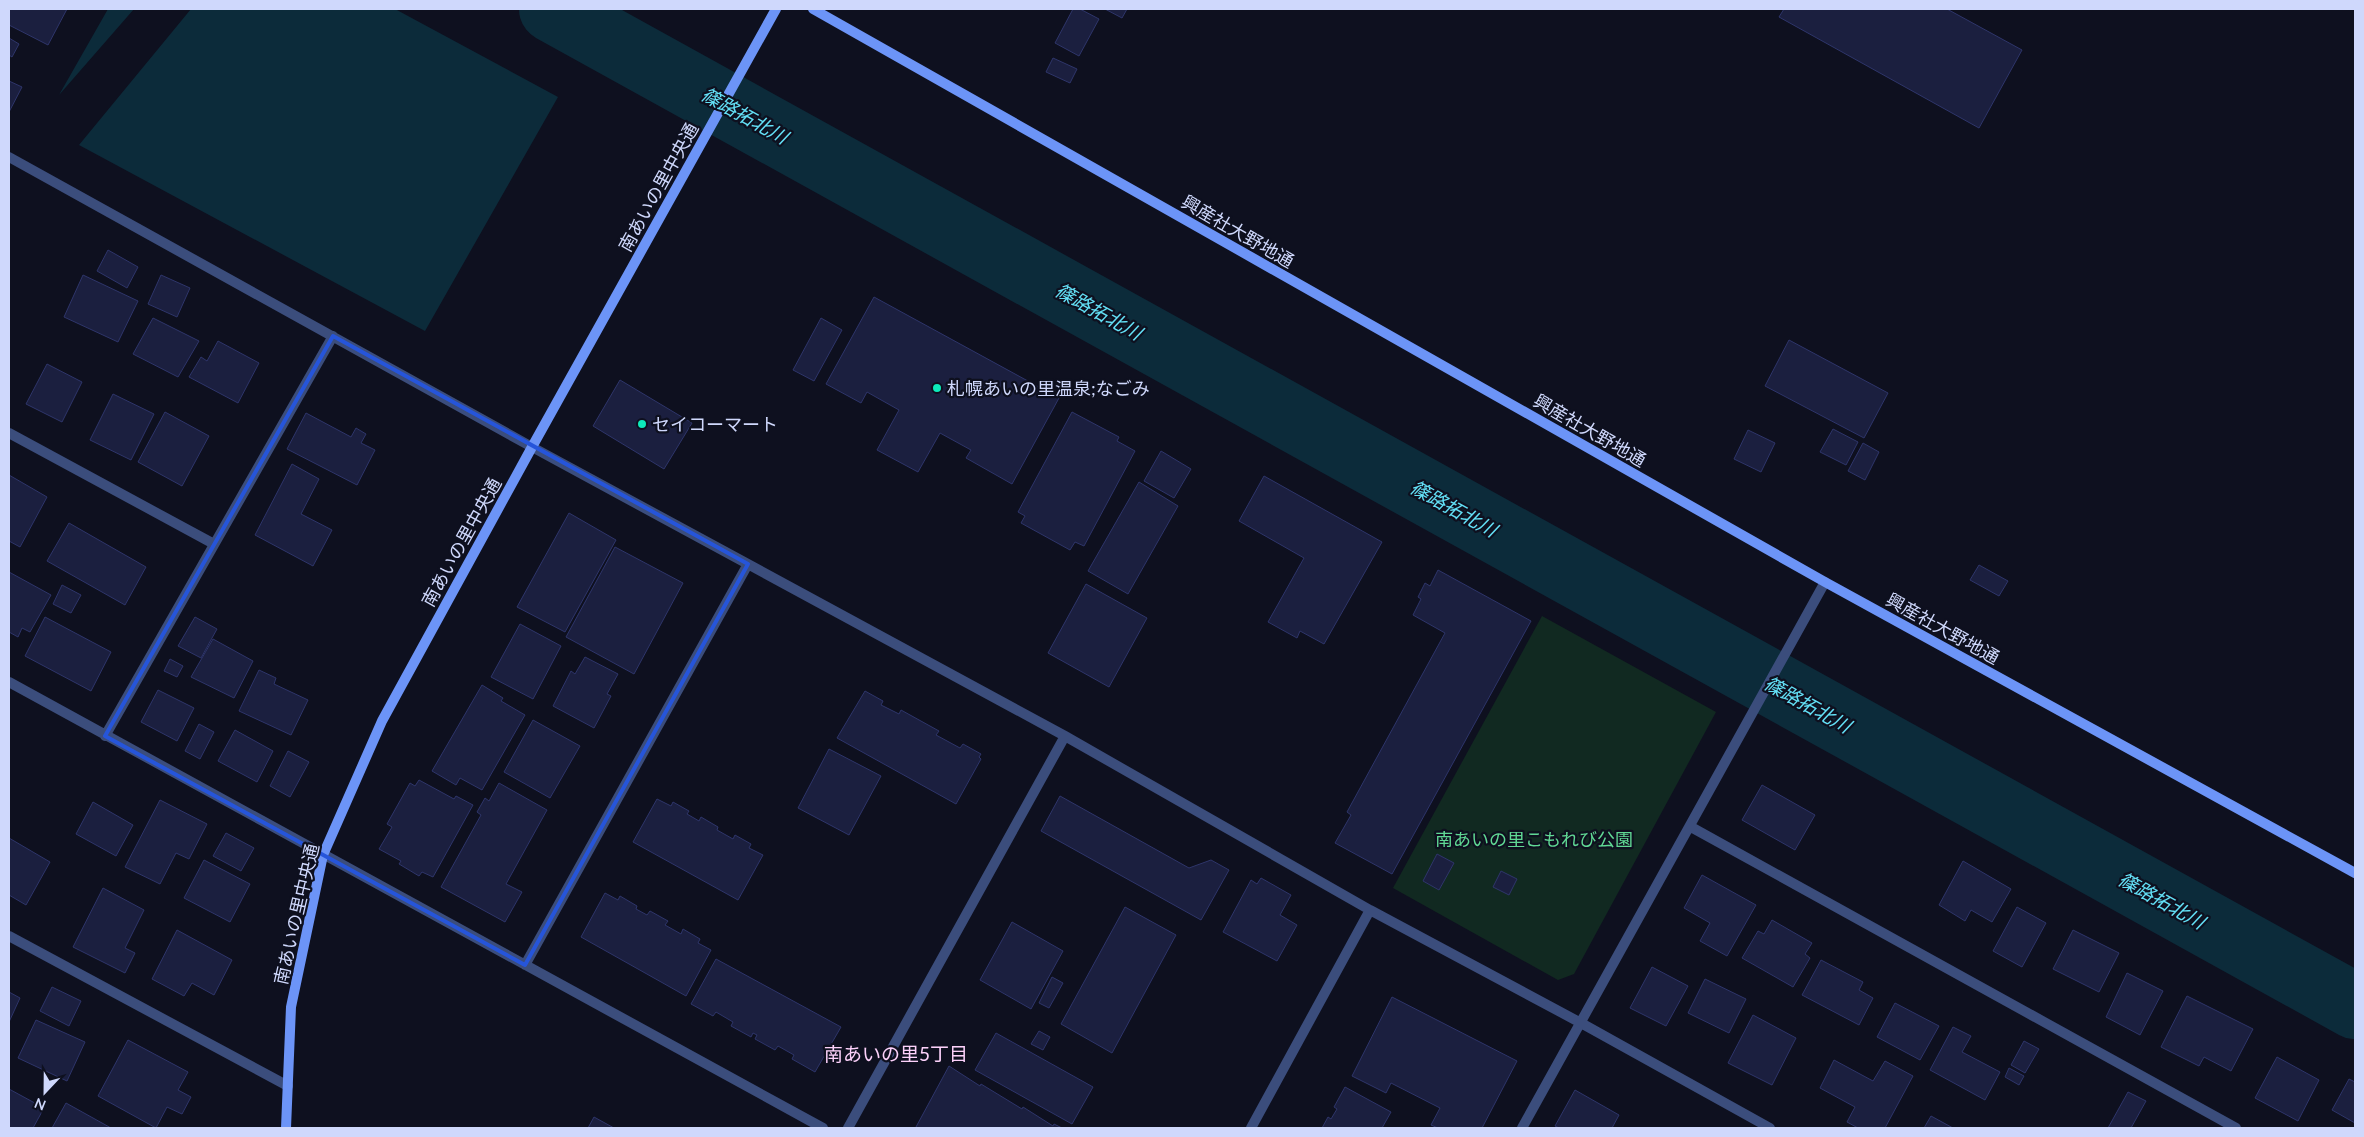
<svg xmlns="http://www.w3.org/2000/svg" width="2364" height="1137" viewBox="0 0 2364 1137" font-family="Lato,'Noto Sans JP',sans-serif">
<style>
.green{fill:#112921}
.water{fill:#0c2b3a}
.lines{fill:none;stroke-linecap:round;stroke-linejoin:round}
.river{stroke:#0c2b3a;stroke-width:66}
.building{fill:#1b1f3f;stroke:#2e356a}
.street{stroke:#3b4d7c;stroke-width:10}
.secondary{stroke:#6c94f7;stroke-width:10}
.marked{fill:none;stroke:#2655da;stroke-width:4;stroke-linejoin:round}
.poi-dot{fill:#0deabb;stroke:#0e101f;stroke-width:2}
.labels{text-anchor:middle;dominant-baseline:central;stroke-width:4.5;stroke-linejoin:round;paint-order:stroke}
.street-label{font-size:18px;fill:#cfd8fc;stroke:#0e101f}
.poi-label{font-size:18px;fill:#cfd8fc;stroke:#0e101f;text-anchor:start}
.park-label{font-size:18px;fill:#60d894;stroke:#0e101f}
.water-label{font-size:19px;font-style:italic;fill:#63e0f6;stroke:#0e101f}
.neighbourhood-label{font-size:19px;fill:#fcd1fa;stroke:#0e101f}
</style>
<rect width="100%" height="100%" fill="#0e101f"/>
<!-- green -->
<path class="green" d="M1542 616 1716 712 1574 974 1558 980 1393 888Z"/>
<!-- water -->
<path class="water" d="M108 9H134L59 95Z
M191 9H395L558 97 425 331 79 145Z"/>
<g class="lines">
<!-- river -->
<path class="river" d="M552 9 2355 1006"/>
</g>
<!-- building -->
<path class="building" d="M9 9H67L48 45 9 25Z
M1073 9H1080L1099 19 1079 56 1055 43Z
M1105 9H1127L1122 18Z
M1784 9H1947L2022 50 1979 128 1779 17Z
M9 38 19 44 12 57 9 55Z
M1053 58 1077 69 1070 83 1046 72Z
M9 81 22 87 9 112Z
M108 250 138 267 127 288 97 271Z
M83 275 138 301 118 342 64 317Z
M161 275 190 288 177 317 148 304Z
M874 297 1059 398 1012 484 966 458 971 450 940 433 918 472 877 450 899 410 867 392 861 403 826 384Z
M153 318 199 341 178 377 133 354Z
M821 318 842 330 814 381 793 370Z
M1789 340 1888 393 1864 438 1765 386Z
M218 341 259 363 238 403 189 377 201 357 207 361Z
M47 364 82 382 62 422 26 404Z
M620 380 692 423 664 469 593 426Z
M113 394 154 414 131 460 90 440Z
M165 412 209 436 182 486 138 462Z
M1072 412 1119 437 1117 441 1135 451 1084 546 1075 542 1070 550 1021 523 1025 516 1018 512Z
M306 413 351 437 356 428 366 434 361 443 375 450 357 485 287 449Z
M1833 429 1858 442 1846 465 1820 452Z
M1748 430 1775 443 1761 472 1734 459Z
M1863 443 1879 452 1865 480 1848 471Z
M1161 451 1191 469 1174 498 1144 481Z
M292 464 319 479 301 514 332 530 313 566 255 535Z
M9 475 47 497 20 547 9 541Z
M1264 476 1382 542 1324 644 1300 631 1297 638 1268 622 1304 558 1239 521Z
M1139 482 1178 506 1128 594 1088 571Z
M569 513 616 540 565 632 517 607Z
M69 523 146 567 125 605 47 561Z
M615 547 683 583 634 674 566 637Z
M1979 565 2008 581 1999 596 1970 580Z
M1438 570 1531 621 1392 874 1335 843 1351 815 1347 812 1445 633 1413 615 1421 599 1418 597 1425 583 1430 586Z
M9 572 51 595 30 632 22 628 18 637 9 632Z
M1086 584 1147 618 1109 687 1048 653Z
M62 585 81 595 71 613 53 604Z
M45 617 111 652 91 691 25 656Z
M195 617 217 629 201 658 178 646Z
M520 624 561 646 533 699 491 677Z
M213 639 253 661 234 698 191 677Z
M585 657 618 674 607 694 611 696 594 728 553 706 571 671 575 674Z
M170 659 183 666 177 677 164 671Z
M259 670 276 678 274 684 308 700 291 735 239 711Z
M482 685 503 698 501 701 525 715 482 790 460 778 456 785 432 771Z
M158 690 194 708 177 741 141 722Z
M865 691 883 701 881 705 899 714 901 710 939 731 936 735 960 748 963 744 981 754 979 757 981 759 956 804 837 738Z
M533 720 580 746 550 798 504 772Z
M199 724 214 732 200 759 185 751Z
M235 730 273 751 257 782 218 761Z
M829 749 881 776 849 835 798 808Z
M288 751 309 762 290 797 270 786Z
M419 780 454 799 456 796 473 805 433 877 422 872 419 876 399 864 401 861 379 849 392 827 387 824 410 783 415 786Z
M499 783 547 810 506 884 522 892 505 922 441 887 481 815 477 812 485 798 489 801Z
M1762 785 1815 815 1795 850 1742 820Z
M1060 796 1189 868 1211 860 1229 870 1201 920 1041 831Z
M657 799 671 806 673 802 689 811 687 814 699 821 701 817 718 827 717 830 733 839 735 835 751 844 749 848 763 855 738 900 633 842Z
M160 800 207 824 189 859 176 853 160 884 125 867Z
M93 802 133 825 116 856 76 834Z
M226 833 254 848 241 871 213 856Z
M9 838 50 862 26 905 9 895Z
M1437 854 1454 863 1439 890 1423 881Z
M204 860 250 884 230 922 184 898Z
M1963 861 2011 889 1992 922 1971 910 1965 921 1939 905Z
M1501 871 1517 879 1509 895 1493 887Z
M1702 875 1756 905 1727 956 1700 941 1710 923 1684 908Z
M1261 878 1291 895 1280 915 1297 925 1277 961 1223 932 1251 880 1257 884Z
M103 888 144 910 125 948 135 953 125 973 73 947Z
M605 893 618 900 620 896 637 906 636 909 647 915 650 911 668 921 665 925 681 934 683 929 700 939 698 943 711 950 686 996 581 937Z
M1125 907 1176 935 1112 1053 1061 1024Z
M2017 907 2046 923 2022 967 1993 951Z
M1772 920 1812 943 1805 954 1810 958 1793 987 1742 958 1758 931 1764 934Z
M1012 922 1063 951 1031 1009 980 980Z
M177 930 232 960 214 995 192 983 184 996 152 979Z
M2073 930 2119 953 2099 992 2053 969Z
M716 959 841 1027 815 1072 792 1059 794 1055 778 1046 775 1050 755 1039 757 1035 753 1033 751 1037 731 1026 733 1022 716 1012 713 1016 691 1004Z
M1821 960 1863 982 1859 990 1873 998 1859 1025 1802 995Z
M1652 967 1688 986 1666 1026 1630 1008Z
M2127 973 2163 991 2140 1035 2106 1017Z
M1052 977 1063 983 1049 1008 1039 1003Z
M1705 979 1746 999 1729 1033 1688 1013Z
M52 987 81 1001 69 1026 40 1011Z
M9 992 20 998 9 1022Z
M2187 996 2253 1029 2231 1071 2204 1057 2199 1066 2161 1047Z
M1392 997 1517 1061 1482 1128H1438L1431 1125 1440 1108 1391 1083 1386 1093 1352 1076Z
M1895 1003 1939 1026 1920 1060 1877 1037Z
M1753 1015 1796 1038 1772 1085 1728 1063Z
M36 1020 85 1042 67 1081 18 1058Z
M1953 1027 1971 1036 1962 1052 2000 1072 1985 1100 1930 1070Z
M1039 1031 1050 1037 1043 1050 1031 1044Z
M996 1033 1093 1087 1072 1124 975 1070Z
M128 1040 188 1072 178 1090 191 1097 182 1114 167 1107 156 1128 98 1096Z
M2024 1041 2039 1049 2025 1073 2011 1065Z
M2277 1057 2319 1080 2298 1121 2255 1098Z
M1834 1060 1873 1081 1885 1061 1913 1076 1885 1128H1858L1847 1122 1855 1107 1820 1088Z
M949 1066 980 1086 981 1084 1022 1109 1023 1107 1053 1126 1054 1124 1062 1128H917L916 1127Z
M2009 1068 2024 1076 2019 1085 2005 1077Z
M2349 1079 2355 1082V1123L2332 1110Z
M1345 1087 1391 1112 1382 1128H1322L1328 1117 1331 1119 1337 1109 1334 1107Z
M9 1089 44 1108 33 1128H9Z
M1575 1090 1619 1115 1612 1128H1559L1555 1126Z
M2128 1092 2146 1101 2131 1128H2108Z
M66 1103 111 1128H52Z
M1931 1116 1953 1128H1924Z
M594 1117 614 1128H588Z"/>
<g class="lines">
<!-- street -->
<path class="street" d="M9 157 532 447 1065 736 1370 910 1581 1023 1770 1128
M9 433 214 544
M9 682 823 1128
M105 736 333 336
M1691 827 2236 1128
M9 936 288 1086
M525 965 748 564
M848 1128 1065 736
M1251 1128 1370 910
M1522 1128 1825 582"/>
<!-- secondary -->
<path class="secondary" d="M813 9 1825 582 2355 873
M286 1128 291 1007 323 855 382 721 532 447 776 9"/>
</g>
<!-- marked area -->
<path class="marked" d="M333 336 748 564 525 965 105 736Z"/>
<!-- markers -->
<g class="poi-dot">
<circle cx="937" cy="388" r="5"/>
<circle cx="642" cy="424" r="5"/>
</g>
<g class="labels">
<!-- street labels -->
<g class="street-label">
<text transform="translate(658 187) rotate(-61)">南あいの里中央通</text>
<text transform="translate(1238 231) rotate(30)">興産社大野地通</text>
<text transform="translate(1590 430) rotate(30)">興産社大野地通</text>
<text transform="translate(461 542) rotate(-61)">南あいの里中央通</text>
<text transform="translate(1943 628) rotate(29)">興産社大野地通</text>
<text transform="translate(296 914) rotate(-77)">南あいの里中央通</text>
</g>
<!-- poi labels -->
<g class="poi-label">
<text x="947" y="388">札幌あいの里温泉;なごみ</text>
<text x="652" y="424">セイコーマート</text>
</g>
<!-- park labels -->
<g class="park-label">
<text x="1534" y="839">南あいの里こもれび公園</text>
</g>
<!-- water labels -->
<g class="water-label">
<text transform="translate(745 115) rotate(29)">篠路拓北川</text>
<text transform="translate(1099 311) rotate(29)">篠路拓北川</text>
<text transform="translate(1454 508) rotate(29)">篠路拓北川</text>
<text transform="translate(1808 704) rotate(29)">篠路拓北川</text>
<text transform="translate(2162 900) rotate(29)">篠路拓北川</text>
</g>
<!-- neighbourhood labels -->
<g class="neighbourhood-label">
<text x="896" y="1053">南あいの里5丁目</text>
</g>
</g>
<!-- border -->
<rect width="2364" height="1137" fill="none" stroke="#cfd8fc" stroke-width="20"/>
<!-- north arrow -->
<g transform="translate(45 1092) rotate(202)" stroke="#0e101f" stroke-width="4" paint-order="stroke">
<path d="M0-4L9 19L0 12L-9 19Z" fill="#cfd8fc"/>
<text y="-8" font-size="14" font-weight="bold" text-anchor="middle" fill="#cfd8fc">N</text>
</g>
</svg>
